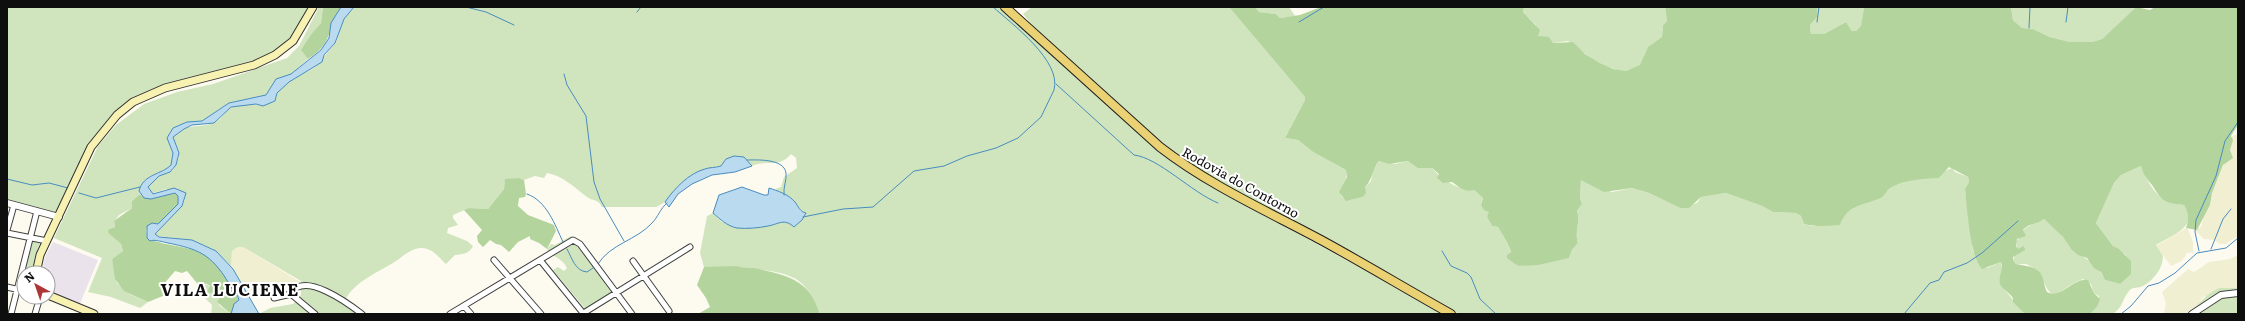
<svg xmlns="http://www.w3.org/2000/svg" width="2245" height="321" viewBox="0 0 2245 321" font-family="Literata,serif">
<style>
.industrial{fill:#ebe3eb}
.farmland{fill:#f1efd2}
.green{fill:#d0e5bd}
.forest{fill:#b4d49e}
.water{fill:#badaf0;stroke:#488cbf}
.lines{fill:none;stroke-linecap:round;stroke-linejoin:round}
.stream{stroke:#488cbf;stroke-width:1}
.minor-casing{stroke:#414141;stroke-width:7}
.tertiary-casing{stroke:#414141;stroke-width:8}
.secondary-casing{stroke:#303030;stroke-width:9}
.primary-casing{stroke:#1f1f1f;stroke-width:10}
.minor{stroke:#fff;stroke-width:5}
.tertiary{stroke:#fff;stroke-width:6}
.secondary{stroke:#f7f1b2;stroke-width:7}
.primary{stroke:#ead173;stroke-width:8}
.labels{text-anchor:middle;dominant-baseline:central;stroke-width:4;stroke-linejoin:round;paint-order:stroke}
.street-label{font-size:13px;fill:#0e0e0e;stroke:#fff}
.district-label{font-size:17px;font-weight:bold;letter-spacing:1px;fill:#0e0e0e;stroke:#fff}
</style>
<rect width="100%" height="100%" fill="#fdfbf0"/>
<!-- industrial -->
<path class="industrial" d="M53 242 98 260 79 306 51 294 48 289V273L41 272 45 257Z"/>
<!-- farmland -->
<path class="farmland" d="M2238 134V236L2226 244H2220L2214 240 2204 239 2195 230 2201 227 2204 216 2210 205 2212 193 2223 166 2225 162 2231 159 2230 150 2232 136Z
M2186 228 2188 229 2193 242V252L2187 253 2182 261 2171 266 2156 246Z
M238 247H243L302 283 297 287 274 286 247 292 231 266 232 251Z
M2238 255V288L2203 297 2196 308 2188 314H2164L2166 303 2162 292 2188 269 2194 272 2209 262 2230 259Z"/>
<!-- green -->
<path class="green" d="M7 7H309L298 31 276 55 152 93 130 106 100 133 58 213 7 199Z
M319 7H323L321 23 312 33 302 50 308 59 291 74 276 79 266 95 229 103 202 121 187 122 173 128 167 138 173 153 171 165C161 175 143 174 139 191L140 194 132 201V208L119 215 114 222 115 227 107 232 121 244 123 251 112 259 117 283 130 294 148 302 140 308 111 297 88 292 102 258 54 238 98 146 116 125 144 104 177 92 213 84 287 58 299 46Z
M354 7H1001L1164 156 1208 185 1446 314H820C816 301 808 287 796 279 776 267 727 267 704 267L700 253 707 216 713 213 722 222 761 227 777 222H788L802 212 793 200 775 189 781 187 784 177 797 168 796 158 791 154C779 169 766 159 752 166L750 163 726 159 721 166 705 169 687 179 678 186 665 202 656 207H602C599 199 592 201 587 197 574 187 563 176 547 173L544 178 535 176 524 180 519 178 505 180 504 189 488 209 469 208 453 215V218L458 225 448 228 447 233 467 241 473 246C469 254 463 254 455 255L446 264C439 258 433 248 422 248 413 247 403 256 396 261 378 273 356 280 345 300L361 314H259L270 308 293 304 301 295V281L243 247H238L232 251 231 266 216 251 192 240 156 236 155 234C160 222 178 213 185 200L166 189 151 194 148 187 159 176 173 170 179 157 173 137C187 122 197 129 213 123 220 121 224 113 229 109 236 103 254 103 263 106L276 99C278 82 302 76 315 67 317 65 334 45 336 42 339 36 339 28 342 21 345 16 351 13 354 7Z
M1032 7H1229L1305 97V100L1285 138 1298 140 1313 152 1346 170C1349 181 1339 186 1342 197L1350 200 1363 197 1365 187 1371 181 1373 170 1379 161 1395 164 1408 161 1424 168H1432C1442 180 1458 190 1474 190L1483 198 1481 203 1490 213 1487 217 1492 226 1498 227C1503 236 1508 242 1511 253L1507 255 1518 266 1569 258 1572 250 1578 243C1574 232 1581 222 1577 211L1582 204 1580 198 1581 180 1612 192 1632 188 1649 193 1680 208 1697 203 1701 197 1726 193 1762 206 1773 212 1796 213 1801 216 1804 224 1812 226 1840 225C1848 204 1863 206 1881 198 1886 195 1887 189 1892 187 1907 180 1921 177 1939 178L1945 171 1952 168 1955 172 1968 177 1969 182 1965 189 1973 251 1987 268 2001 262 2005 290 2025 314H1459L1191 166 1149 133 1034 27 1023 14Z
M1255 7H1289L1295 16 1280 18 1276 14 1259 12Z
M1524 7H1665L1667 21 1663 25 1662 37C1658 41 1651 44 1648 48 1644 53 1644 61 1640 65 1621 84 1583 52 1568 41L1553 43 1538 36 1536 25 1523 12Z
M1817 7H1864L1861 27 1856 31H1852L1846 22 1824 34H1811L1810 25 1817 17Z
M2011 7H2136L2102 39 2092 42H2070L2050 37 2033 29 2022 28 2013 20Z
M2141 166C2151 189 2158 202 2184 205 2201 226 2170 236 2156 245L2163 256C2163 268 2154 280 2143 286 2138 289 2133 286 2129 291 2122 299 2124 306 2113 314H2090L2097 307 2099 296 2094 293 2091 284 2083 279C2053 291 2055 310 2039 271L2026 264H2016L2013 260 2017 249 2016 241 2024 234 2023 231C2029 223 2037 225 2044 219 2050 225 2057 230 2062 236 2066 240 2068 246 2072 249 2084 258 2099 265 2105 280L2120 284 2126 255 2113 246 2096 223 2114 183 2121 175Z
M571 236 614 294 587 311 553 270 558 267 564 271 567 268C564 262 557 256 550 255L547 249 551 244 555 245Z
M32 241 40 243 35 255 32 273H24Z
M196 282C206 283 215 288 220 296L218 300 219 305 231 314H211L212 305 200 293Z
M2219 288H2238V314H2188C2199 305 2205 294 2219 288Z"/>
<!-- forest -->
<path class="forest" d="M323 7H341C325 30 335 42 308 59L301 50 312 33 321 23Z
M1229 7H1255L1259 12 1276 14 1280 18 1300 15 1321 7H1524L1523 12 1540 30 1538 36 1549 37 1553 43 1573 42 1585 54 1600 63 1613 69 1626 71 1640 65 1648 47 1662 37 1663 25 1667 21 1665 7H1817V17L1810 25 1811 34H1824L1846 22 1852 31H1856L1861 26 1864 7H2011L2013 20 2022 28 2033 29 2050 37 2070 42H2092L2102 39 2136 7 2150 10 2155 7H2238V125L2231 136 2233 140 2230 150 2233 158 2223 165 2212 193 2210 205 2197 230 2186 228C2189 220 2189 212 2184 205 2164 203 2162 201 2152 185 2147 179 2143 174 2141 166L2121 175 2114 183 2096 223 2113 246 2119 249 2131 261V274L2120 284 2105 280 2101 272 2094 268 2087 258 2078 255 2071 249 2063 237 2044 219C2037 225 2029 223 2023 230L2026 236 2017 239 2016 246 2018 249 2024 246 2025 250 2013 257V260L2016 264C2021 265 2039 267 2041 274 2044 279 2044 286 2047 292 2061 300 2072 278 2088 280L2094 293 2100 299 2097 307 2090 314H2025L2013 302V298C2010 293 2002 289 2000 284 1998 276 2004 269 2001 262L1982 269C1970 257 1967 207 1965 189L1969 182 1968 177 1949 167 1939 178C1920 179 1909 179 1892 187 1887 189 1886 195 1881 198 1863 206 1848 204 1840 225 1828 226 1816 227 1804 224L1801 216 1796 213 1773 212 1762 206 1726 193 1701 197 1689 208H1680L1649 193 1632 188 1604 192 1581 180 1580 198 1582 204 1577 211C1581 223 1574 231 1578 243L1572 250 1569 258 1538 265 1518 266 1507 258V255L1511 252C1508 242 1503 236 1498 227L1492 226 1487 217 1489 212 1484 210 1481 205 1483 198 1474 190C1465 193 1459 187 1452 182L1443 183 1437 178 1439 174 1432 168H1418L1408 161 1389 164 1379 161C1372 169 1373 179 1365 187L1366 193 1363 197 1346 201 1339 192 1347 177 1346 170 1313 152 1298 140 1285 138 1305 100V97Z
M519 178 524 180 526 194 525 197 519 198 518 206 528 215 554 225 556 231 547 249 539 243 530 239V236L518 242 509 252 501 245 496 244 490 240 483 247 478 242 477 236 482 230 464 210 469 208 488 209 504 189 505 179Z
M175 193 178 196V204L158 224 155 223 146 229 147 238C179 252 207 240 227 280 229 286 238 292 238 298 239 303 232 308 231 314L217 302 220 296 217 292 210 293 207 292 210 286 207 284 196 282 187 271 182 273 175 271 163 285V296L148 302 124 291 115 279 112 259 123 251 121 244 108 233V230L115 227 114 221 132 208V201L140 194 142 196 154 198Z
M737 266C745 269 751 267 759 269 790 276 810 281 820 314H698L710 307 706 298 697 285 704 267Z"/>
<!-- water -->
<path class="water" d="M341 7H354L344 19 335 43 324 55 322 62 289 82 277 93 275 101 263 106 256 104 231 107 214 123 192 125 184 129 173 137 179 153 176 165 170 172 159 176 148 187 153 194 174 188 186 193 182 206 155 234 159 237 192 240 216 251 233 269 259 314H231L234 304 239 300C237 292 231 289 228 282 211 254 198 249 168 243 163 242 154 239 150 241L147 238V226L152 223 158 224 178 204V196L175 193 151 199 144 198 139 191C143 174 161 175 171 165L173 153 167 138 173 128 187 122 202 121 229 103 266 95 276 79 291 74 321 50 329 38 331 23Z
M734 156 744 157 752 166 735 172 712 175 692 184 678 194 669 207 665 202C674 189 689 173 705 169 710 167 715 168 721 166L726 159Z
M742 187 764 195H768L769 188C778 191 788 194 795 202 798 206 800 212 806 213L802 220 794 227C784 218 779 224 768 226 759 228 746 229 737 228 727 226 720 219 713 213L719 195Z"/>
<g class="lines">
<!-- stream -->
<path class="stream" d="M466 7 486 12 514 25
M637 12 641 7
M1299 22 1324 7
M1817 22 1819 7
M2066 22 2068 7
M2029 28 2030 7
M564 74 567 85 586 116 594 182 600 199 624 241
M1056 84 1134 155C1159 158 1191 192 1218 203
M747 160C756 160 784 158 786 173 787 180 783 187 784 195
M7 179 32 185 49 183 68 188
M79 193 96 198 140 187
M527 194C547 201 555 225 563 242
M803 217 843 209 873 207 914 171 944 166 967 156 996 148 1018 138 1041 117 1054 90C1062 61 1012 24 993 7
M567 249C572 258 575 271 587 272L593 268
M2211 249 2223 219 2231 209
M1442 251 1451 266 1467 273 1471 277 1480 299 1496 314
M2199 251 2195 232 2196 220 2216 176 2225 141 2238 122
M598 264C610 244 637 240 652 223 658 217 660 209 667 203
M1904 314 1930 283 1939 280 1944 272 1967 263 1982 253 2018 221
M2121 314 2131 306 2148 286 2159 283 2175 273 2197 253 2226 248 2238 238"/>
<defs>
<path id="minor" d="M7 230 14 205
M7 233 47 241
M494 260 541 314
M540 260 583 313
M633 261 669 311
M7 287 24 291
M291 294C303 270 349 304 362 314
M274 298 291 294 315 314
M464 306 471 314
M11 314 37 211
M35 314 40 297
M450 314 573 240 580 244 632 314
M582 314 690 247"/>
<path id="tertiary" d="M7 203 59 217
M2192 314 2221 295 2238 293"/>
<path id="secondary" d="M36 273 40 255 91 147 117 115 133 102 165 88 254 65 275 55 293 41 313 7
M48 295 94 314"/>
<path id="primary" d="M1005 7 1160 147C1209 185 1267 211 1321 240 1365 264 1408 290 1451 314"/>
</defs>
<!-- minor casing -->
<use href="#minor" class="minor-casing"/>
<!-- tertiary casing -->
<use href="#tertiary" class="tertiary-casing"/>
<!-- secondary casing -->
<use href="#secondary" class="secondary-casing"/>
<!-- primary casing -->
<use href="#primary" class="primary-casing"/>
<!-- minor -->
<use href="#minor" class="minor"/>
<!-- tertiary -->
<use href="#tertiary" class="tertiary"/>
<!-- secondary -->
<use href="#secondary" class="secondary"/>
<!-- primary -->
<use href="#primary" class="primary"/>
</g>
<g class="labels">
<!-- street labels -->
<g class="street-label">
<text transform="translate(1241 182) rotate(29)">Rodovia do Contorno</text>
</g>
<!-- district labels -->
<g class="district-label">
<text x="230" y="288">VILA LUCIENE</text>
</g>
</g>
<!-- border -->
<rect width="2245" height="321" fill="none" stroke="#0e0e0e" stroke-width="16"/>
<!-- north arrow -->
<g transform="translate(36 285) rotate(320)"><circle r="19" fill="#ffffff" stroke="#9f9f9f"/>
<path d="M0-3L7 15L0 10L-7 15Z" fill="#af3436"/>
<text y="-6" font-size="11" font-weight="bold" text-anchor="middle" fill="#0e0e0e">N</text>
</g>
</svg>
